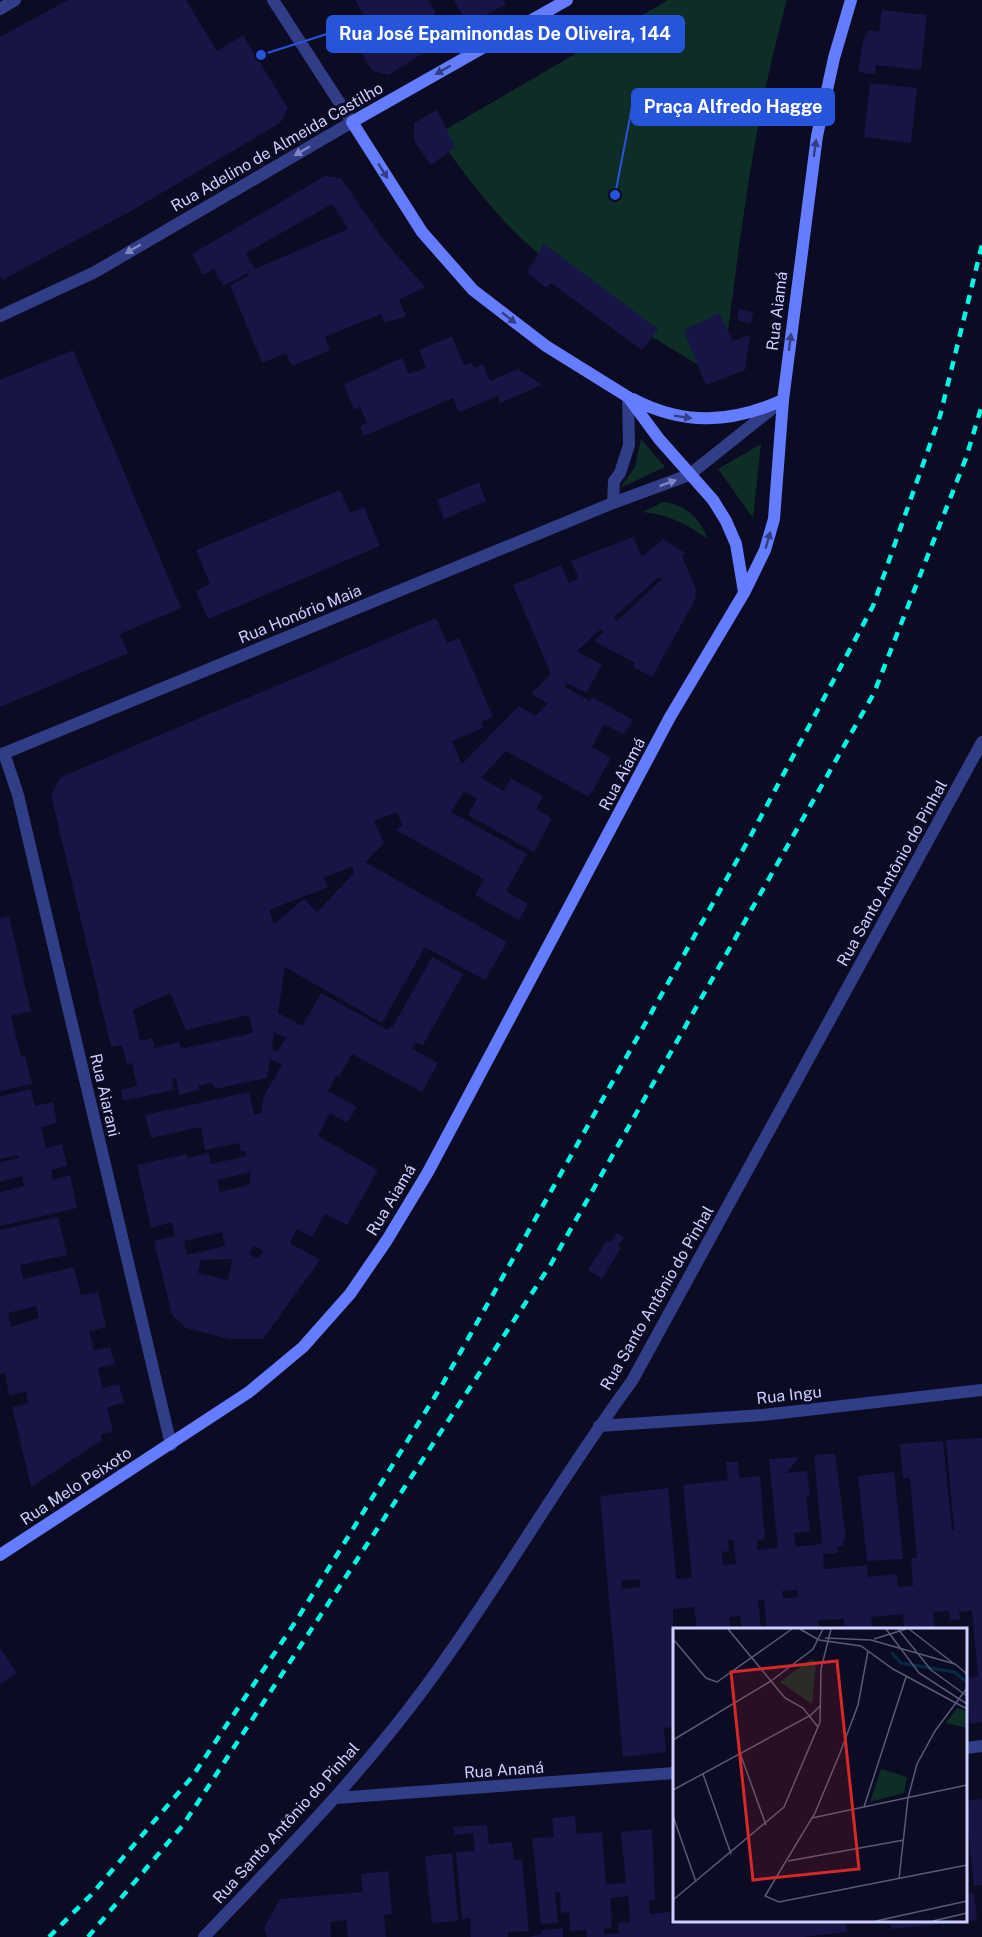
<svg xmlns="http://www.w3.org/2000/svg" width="982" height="1937" viewBox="0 0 982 1937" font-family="'Public Sans',sans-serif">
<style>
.green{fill:#0e2d27}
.building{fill:#161546;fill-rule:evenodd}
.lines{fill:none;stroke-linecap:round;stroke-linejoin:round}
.street{stroke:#313d87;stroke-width:12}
.secondary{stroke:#647cff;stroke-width:12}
.rail{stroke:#00f8e4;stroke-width:4.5;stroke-dasharray:9 8;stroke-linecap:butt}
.oneway{fill:#333e86}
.oneway2{fill:#7f86c3}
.labels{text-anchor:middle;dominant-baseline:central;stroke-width:6;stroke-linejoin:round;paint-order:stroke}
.street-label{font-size:16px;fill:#cdd0ff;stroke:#0b0b23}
.inset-river{fill:none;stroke:#062947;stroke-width:3}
.inset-road{fill:none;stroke:#595a7b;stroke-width:1.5}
.view{fill:#d62828;fill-opacity:0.15;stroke:#d62828;stroke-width:3}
.inset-edge{fill:none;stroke:#cdd0ff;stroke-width:3}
.leader{fill:none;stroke:#2654da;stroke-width:2}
.callout-dot{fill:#2654da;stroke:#0b0b23;stroke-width:2}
.callout{fill:#2654da;stroke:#2654da;stroke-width:2}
.callout-label{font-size:18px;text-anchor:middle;font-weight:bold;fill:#fff}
</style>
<rect width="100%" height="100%" fill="#0b0b23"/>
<!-- green -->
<path class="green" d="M668 0H787C753 121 739 246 723 371L715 375C638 329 555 279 495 211 474 187 455 161 436 135Z
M641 439 665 467 620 488 635 467Z
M761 444 753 518 718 469Z
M663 502C686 504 699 518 708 539 686 524 670 515 643 512Z"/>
<!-- building -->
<path class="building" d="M68 0H186L217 51 243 35 288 108 280 123 131 211 2 280 0 276V37Z
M355 0H428L436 13 430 17 440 34 430 40 434 46 389 75 372 71 355 40 373 30Z
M454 0H503L506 4 468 25Z
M882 10 927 15 921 70 876 65 875 75 858 72 863 41 868 30 879 32Z
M870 83 917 88 911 143 864 137Z
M437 110 455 147 431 165 414 141V123Z
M325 176 341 178 383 239 425 287 399 300 406 316 384 323 381 314 325 337 330 350 292 366 286 353 262 363 230 285 249 276 248 273 223 286 214 269 203 275 192 254ZM332 204 348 229 255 269 246 253Z
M544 244 658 329 642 350 551 283 546 288 527 272Z
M738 309 753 312 751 323 738 321Z
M719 313 733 341 750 335 745 370 706 385 685 334 686 329Z
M452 336 464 365 471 363 474 368 483 364 490 381 518 369 542 385 500 403 498 396 459 412 453 398 364 436 360 426 367 423 360 407 354 410 344 384 402 358 409 374 426 368 419 350Z
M73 350 181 608 120 634 128 653 0 707V380Z
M479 482 486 501 444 519 437 500Z
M340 490 350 513 364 507 380 546 208 619 196 591 210 584 196 550Z
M633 537 642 557 663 539 685 553 682 556 696 589 695 600 652 677 633 667 635 663 594 641 604 632 601 629 577 651 602 665 586 693 567 683 565 687 590 701 592 697 633 720 624 735 604 724 592 747 611 758 589 797 506 751 481 778 504 791 511 778 543 796 536 809 552 818 534 852 468 815 477 799 464 791 451 812 527 854 506 891 528 904 519 920 475 895 484 879 396 830 402 825 397 812 374 821 384 843 365 862 507 942 485 980 425 947 382 1023 285 967 278 1013 302 1026 321 993 388 1030 390 1027 392 1028 432 957 463 974 423 1045 415 1042 412 1049 438 1063 422 1092 352 1054 339 1077 337 1075 328 1091 357 1107 347 1123 330 1113 318 1136 378 1170 347 1225 325 1214 312 1237 297 1229 290 1243 320 1260 263 1339H229L186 1328 172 1315 154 1241 175 1236 172 1222 151 1228 137 1165 187 1154 188 1158 209 1153 211 1164 246 1156 245 1151H241L239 1143 205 1150 201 1127 151 1138 145 1115 249 1092 254 1115 261 1113 264 1096 282 1065 270 1059 267 1078 215 1089 211 1083 198 1086 199 1090 179 1095 176 1078 172 1079 174 1090 123 1101 121 1090 137 1086 132 1063 127 1064 122 1045 111 1047 51 795 61 777 436 618 447 643 459 638 493 717 481 722 483 728 452 741 462 764 519 706 536 716 548 703 531 694 551 674 513 585 561 565 569 583 579 578 571 561ZM659 577 662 579 617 621 613 618ZM352 866 354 873 317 912 304 899 274 924 269 910 328 887 324 878ZM170 993 186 1030 249 1015 253 1033 181 1049 179 1042 155 1048 152 1038 140 1041 133 1010ZM274 1032 286 1038 277 1052 272 1049ZM251 1172 249 1185 220 1192 217 1180ZM222 1232 225 1246 187 1255 184 1241ZM254 1246 263 1251 258 1259 249 1254ZM232 1259 228 1280 198 1273 201 1260Z
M9 916 31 1011 11 1016 21 1057 25 1056 32 1084 0 1091V918Z
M31 1089 35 1106 53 1102 57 1123 41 1127 46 1148 62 1144 67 1166 51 1170 53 1180 70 1175 77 1208 0 1226V1192L24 1186 22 1176 0 1182V1162L19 1158 18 1155 0 1159V1096Z
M58 1217 67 1255 20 1265 23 1279 74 1267 81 1295 98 1292 106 1327 89 1331 94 1350 110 1347 115 1364 98 1368 102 1388 119 1384 124 1403 107 1407 113 1432 101 1434 102 1440 31 1487 12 1407 28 1404 26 1392 9 1395 5 1373 0 1374V1230ZM36 1306 39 1318 11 1327 8 1313Z
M616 1233 624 1237 618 1246 621 1248 602 1279 588 1270 607 1240 611 1242Z
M982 1438V1722L970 1724 966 1678 978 1677 972 1611 959 1612 960 1619 950 1620 949 1611 933 1612 935 1630 904 1628 903 1614 871 1617 873 1630H845L844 1619 818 1620 819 1630H767L764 1600H758L761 1630H742L740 1616 729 1617 731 1630H697L694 1607 673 1609 674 1727 664 1728 666 1752 623 1757 600 1496 668 1488 676 1579 692 1578 683 1485 728 1480 726 1462H738L739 1478 760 1476 765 1539 757 1540V1550L778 1548 769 1459 799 1457 787 1473 807 1471 810 1497H806L810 1532 794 1533 796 1547 822 1544 814 1455 835 1453 846 1539 843 1540 844 1546 837 1547 838 1553 823 1554 824 1569 867 1565 868 1577 897 1574 898 1587 913 1586 911 1558H917L910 1478H903L900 1444 943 1441 952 1530 954 1529 946 1440ZM733 1539 736 1564 723 1565 722 1552 729 1551 728 1540ZM640 1579V1587L622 1589 621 1581ZM797 1590 798 1597 783 1598 782 1591Z
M894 1472 903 1559 867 1561 858 1476Z
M0 1648 17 1673 0 1684Z
M982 1799V1885L974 1886 968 1827H966V1801Z
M575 1816 577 1834 602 1832 606 1884 626 1883 621 1832 652 1829 655 1900H649L650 1914 670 1912V1925L684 1923V1920H845L847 1932 803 1937H587L586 1930 570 1931 569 1912 561 1913 560 1892H555L558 1923 541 1924 532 1838 554 1837 552 1818ZM628 1896 630 1922 618 1923 619 1933 605 1934 604 1928 612 1927 610 1898Z
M487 1825 489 1844 512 1842 514 1860H522L529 1931 508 1932V1937H471L470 1918 462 1919 456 1852 475 1851 473 1833 454 1835 453 1827Z
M452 1853 458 1921 432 1923 425 1856Z
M388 1871 392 1914 384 1915 386 1937H348L346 1920 330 1922 331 1937H267L264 1928 280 1899 363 1892 361 1874Z
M974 1893 977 1920 966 1922V1894Z
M890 1920H960V1922L891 1929Z
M563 1928V1937H529L542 1934 541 1930Z"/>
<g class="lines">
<!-- street -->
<path class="street" d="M0 9 15 0
M0 316 95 272 352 122 273 0
M613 503 614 481 620 473 629 445 628 397
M4 753 18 795 171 1445
M0 755 613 503 689 475 778 404
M599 1426 763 1415 982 1390
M966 1748 982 1746
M336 1798 674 1773
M204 1937C281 1856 360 1776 426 1686 499 1587 559 1480 632 1381L982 742"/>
<!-- secondary -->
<path class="secondary" d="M567 0 352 122 422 232 473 290 546 346 628 397 659 439 713 500 726 521 736 544 744 592
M633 399C684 426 732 423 783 400
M0 1555 249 1392 303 1347 350 1294 387 1240 428 1172 670 717 744 593 765 550 774 519 783 400 817 136 834 58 851 0"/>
<!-- rail -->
<path class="rail" d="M49 1937 91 1895 192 1777 296 1621 442 1385 749 839 873 606 940 416 982 245
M88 1937 183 1825 551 1264 874 693 966 458 982 405"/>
</g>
<!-- one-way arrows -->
<defs><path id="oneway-solid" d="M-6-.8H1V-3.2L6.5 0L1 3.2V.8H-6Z" transform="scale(1.5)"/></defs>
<g class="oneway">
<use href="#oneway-solid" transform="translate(443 70) rotate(150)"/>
<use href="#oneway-solid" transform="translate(815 148) rotate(-82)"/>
<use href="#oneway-solid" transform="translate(383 171) rotate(58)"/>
<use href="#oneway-solid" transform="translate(509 318) rotate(38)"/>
<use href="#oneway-solid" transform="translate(790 342) rotate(-83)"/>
<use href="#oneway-solid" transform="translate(683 417) rotate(9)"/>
<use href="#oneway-solid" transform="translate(768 540) rotate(-74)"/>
</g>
<g class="oneway2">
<use href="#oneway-solid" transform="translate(302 151) rotate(150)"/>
<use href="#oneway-solid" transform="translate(133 249) rotate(150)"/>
<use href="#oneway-solid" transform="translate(668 483) rotate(-20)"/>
</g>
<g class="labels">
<!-- street labels -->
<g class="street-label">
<text transform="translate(277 147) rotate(-30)">Rua Adelino de Almeida Castilho</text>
<text transform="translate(777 311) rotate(-83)">Rua Aiamá</text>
<text transform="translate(300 614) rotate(-22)">Rua Honório Maia</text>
<text transform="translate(622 774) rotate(-62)">Rua Aiamá</text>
<text transform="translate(892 873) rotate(-61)">Rua Santo Antônio do Pinhal</text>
<text transform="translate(105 1095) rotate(77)">Rua Aiarani</text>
<text transform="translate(391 1200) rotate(-59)">Rua Aiamá</text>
<text transform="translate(657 1298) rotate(-60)">Rua Santo Antônio do Pinhal</text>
<text transform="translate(789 1395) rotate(-6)">Rua Ingu</text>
<text transform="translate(76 1486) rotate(-33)">Rua Melo Peixoto</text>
<text transform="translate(504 1770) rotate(-4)">Rua Ananá</text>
<text transform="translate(286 1823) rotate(-48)">Rua Santo Antônio do Pinhal</text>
</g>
</g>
<!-- overview -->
<g transform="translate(673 1628)">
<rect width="294" height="294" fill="#0b0b23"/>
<path d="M138 31 143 34 139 76 107 54ZM284 80 294 83V100L273 95ZM208 141 234 149 231 165 197 174Z" fill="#0e2d27"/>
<path class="inset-river" d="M218 24 228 35 281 44 294 54"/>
<path class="inset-road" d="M127 1 146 12M213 1 246 45 294 76M225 1 258 42 294 68M236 1 280 35M152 10 198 12 282 36 294 46M0 11 33 50 44 54 119 1M201 11 233 1M146 12 188 18 220 41 294 81M195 23 185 77 167 125 142 185 92 268 106 274 294 237M145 99 130 80 112 70 98 53 140 21 150 1M0 112 98 53 55 1M67 125 93 197M30 146 58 226M0 162 138 87 147 78M191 179 233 49M0 188 23 254M139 190 294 157M115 233 231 212M226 251 235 170 244 136 262 103 294 60M0 272 111 179 147 94 148 41 158 1M203 293 294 273M260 293 294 285"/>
<path class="view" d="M164 33 186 241 80 252 58 44Z"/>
<rect width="294" height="294" class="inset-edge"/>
</g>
<!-- callouts -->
<path class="leader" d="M261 55L327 34M615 195L632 107"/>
<g class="callout-dot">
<circle cx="261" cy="55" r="6"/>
<circle cx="615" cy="195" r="6"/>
</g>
<g class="callout">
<rect x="327" y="16" width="357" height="36" rx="6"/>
<rect x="632" y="89" width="202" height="36" rx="6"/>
</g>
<g class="callout-label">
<text x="505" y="40">Rua José Epaminondas De Oliveira, 144</text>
<text x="733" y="113">Praça Alfredo Hagge</text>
</g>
</svg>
